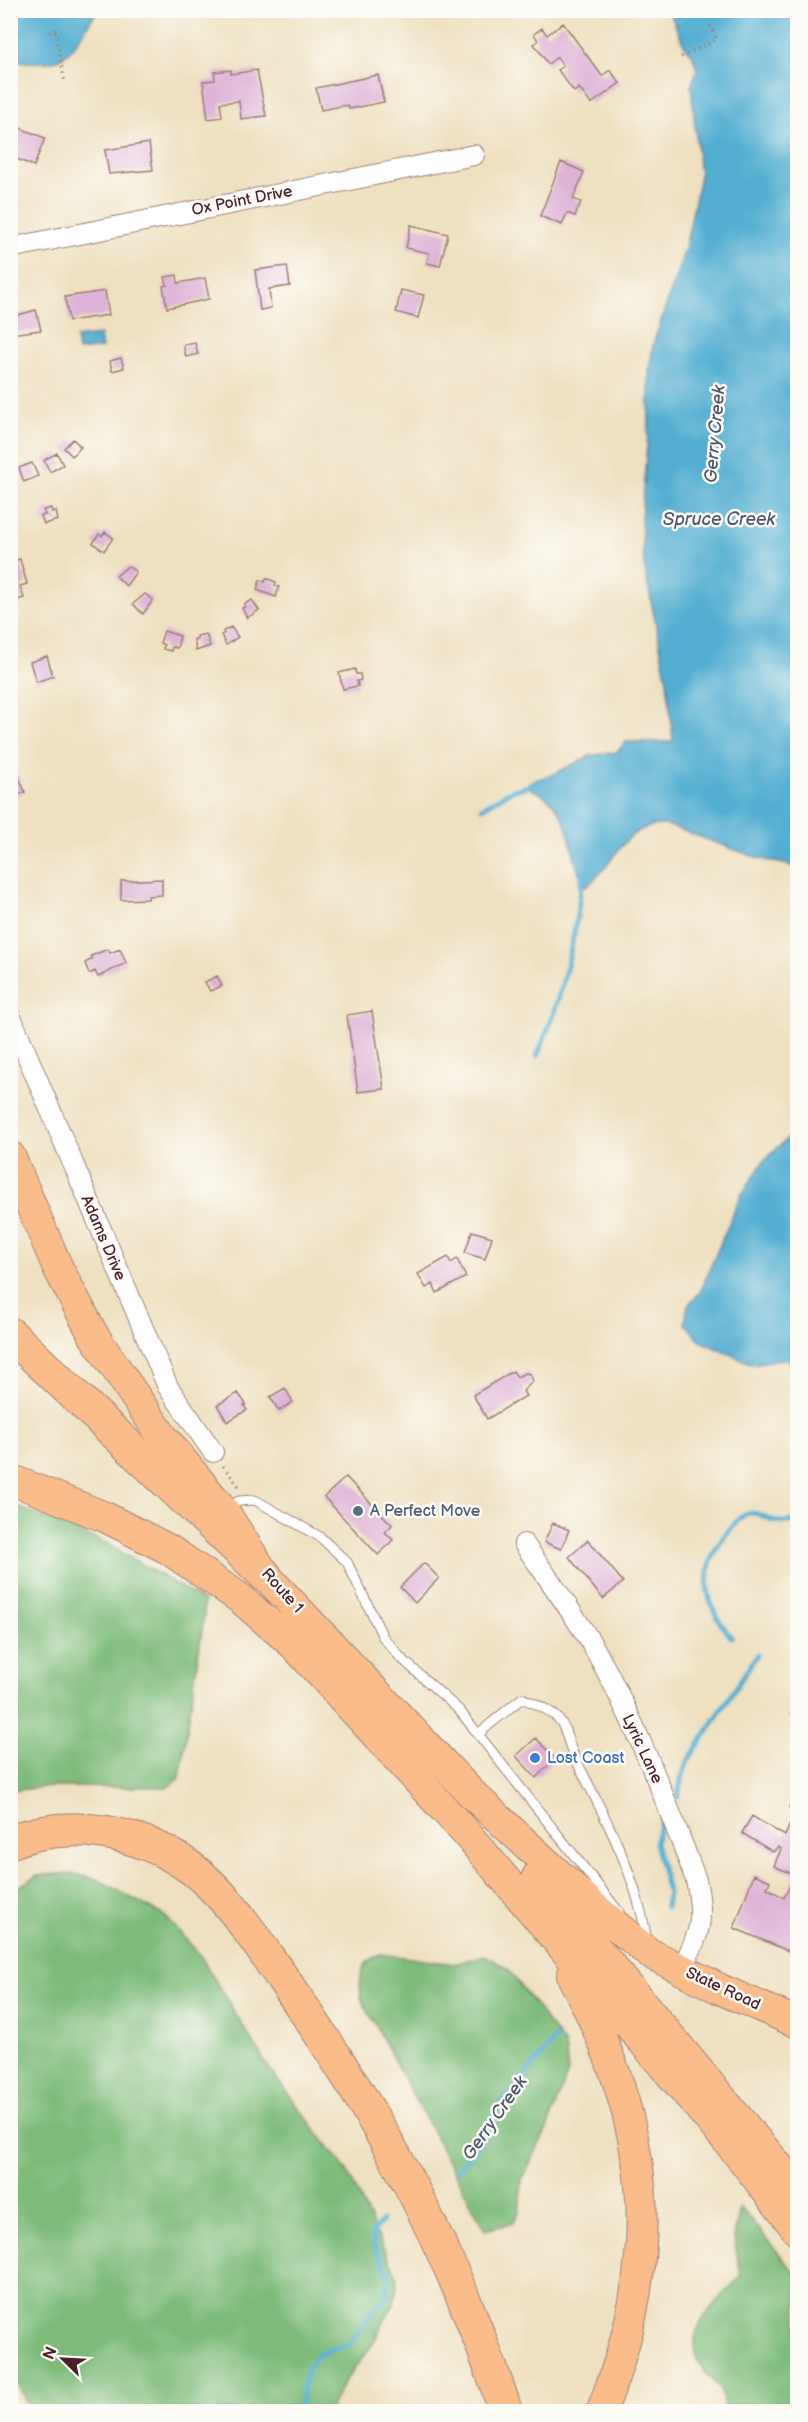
<svg xmlns="http://www.w3.org/2000/svg" width="808" height="2422" viewBox="0 0 808 2422" font-family="'Balsamiq Sans',sans-serif">
<style>
.forest{fill:#7ebb7a;stroke:#646d52;stroke-width:1.5}
.water{fill:#53aed1;stroke:#4e667e;stroke-width:1.5}
.lines{fill:none;stroke-linecap:round;stroke-linejoin:round}
.stream{stroke:#53aed1;stroke-width:5}
.building{fill:#deb3d7}
.service-casing{stroke:#9c8076;stroke-width:11}
.minor-casing{stroke:#9c8076;stroke-width:22}
.primary-casing{stroke:#9c8076;stroke-width:32}
.motorway-casing{stroke:#9c8076;stroke-width:35}
.path{stroke:#9c8076;stroke-width:3;stroke-dasharray:1.5 4.5;stroke-linecap:butt}
.service{stroke:#fff;stroke-width:9}
.minor{stroke:#fff;stroke-width:20}
.primary{stroke:#fabc8b;stroke-width:30}
.motorway{stroke:#fabc8b;stroke-width:33}
.service-dot{fill:#5c6f8a;stroke:#fdfcf7;stroke-width:2}
.shop-dot{fill:#3f7fe0;stroke:#fdfcf7;stroke-width:2}
.labels{text-anchor:middle;dominant-baseline:central;stroke-width:5;stroke-linejoin:round;paint-order:stroke}
.street-label{font-size:16px;fill:#4a1f2b;stroke:#fdfcf7}
.service-label{font-size:16px;fill:#4e5e75;stroke:#fdfcf7;text-anchor:start}
.shop-label{font-size:16px;fill:#366cbe;stroke:#fdfcf7;text-anchor:start}
.water-label{font-size:18px;font-style:italic;fill:#4e586d;stroke:#fdfcf7}
</style>
<rect width="100%" height="100%" fill="#fdfcf7"/>
<filter id="ink" filterUnits="userSpaceOnUse"><feTurbulence type="fractalNoise" baseFrequency=".0167" numOctaves="2"/><feDisplacementMap in="SourceGraphic" scale="12" xChannelSelector="R" yChannelSelector="G"/><feConvolveMatrix kernelMatrix="1 2 1 2 8 2 1 2 1" color-interpolation-filters="sRGB"/></filter>
<filter id="wash" filterUnits="userSpaceOnUse"><feTurbulence type="fractalNoise" baseFrequency=".008" numOctaves="4" result="noise"/><feDisplacementMap in="SourceGraphic" scale="24" xChannelSelector="R" yChannelSelector="G"/><feGaussianBlur stdDeviation="1.35" result="paint"/><feColorMatrix in="noise" values="0 0 0 0 0 0 0 0 0 0 0 0 0 0 0 0 0 1.4 0 .05"/><feComposite in="paint" operator="in"/></filter>
<g filter="url(#wash)">
<rect width="100%" height="100%" fill="#eee0c0"/>
<!-- forest -->
<path class="forest" d="M11 1504 105 1543 204 1601V1617L180 1777 168 1787H43L11 1791Z
M70 1873 99 1880 165 1916 199 1954 270 2070 347 2171 398 2278 394 2303 372 2345 344 2382 329 2411H30L10 2366 11 1892 36 1876Z
M381 1954 454 1964 485 1955 508 1969 565 2045 568 2072 547 2129 522 2179 519 2212 513 2223 485 2230 361 1998C359 1977 359 1962 381 1954Z
M740 2207 797 2275V2411H724C723 2382 712 2384 699 2363 680 2331 722 2296 741 2276L734 2238Z"/>
<!-- water -->
<path class="water" d="M11 10H97V11C86 26 73 56 54 61 41 64 24 61 11 61Z
M669 11H797V867L758 858 667 825C620 823 618 865 585 887 566 851 576 806 531 789L529 782 554 774 589 756 617 752 626 742H670L673 739 667 681 644 565 641 518 649 421V371L653 345 685 249 700 176 691 86 697 70 692 53 687 51Z
M100 335 102 348 78 351 76 338Z
M797 1129 798 1312 794 1357 752 1364 700 1341 685 1323 688 1305 700 1292 741 1195 764 1161Z"/>
<g class="lines">
<!-- stream -->
<path class="stream" d="M482 808 511 791 535 784
M537 1056C561 1002 577 934 582 875
M787 1358 798 1365
M798 1402 793 1426 798 1429
M731 1637C700 1599 699 1565 731 1528 736 1523 741 1514 749 1513 765 1511 770 1528 798 1520
M678 1797 681 1780 688 1761 757 1655
M662 1819 655 1843 668 1892 666 1907
M458 2170 485 2136 495 2112 556 2038
M301 2412 299 2406 307 2369 317 2355 351 2343 369 2315 386 2299 389 2275 374 2244 373 2232 382 2221"/>
</g>
<g id="blocks">
<!-- building -->
<path class="building" d="M563 23 602 76 610 70 620 83 591 104 579 88 574 92 558 70 563 66 557 57 548 64 534 44 538 41 534 34 542 28 547 35Z
M231 70V74L257 70 266 116 241 119 239 101 220 103 222 117 208 119 203 81 215 80 214 72Z
M378 75 384 102 349 109 348 105 321 110 316 88Z
M10 124 45 138 34 166 12 157 16 148 10 146Z
M149 143 153 170 109 174 105 150Z
M561 162 584 172 573 199 581 202 575 216 567 213 562 225 540 216Z
M411 225 448 234 440 266 427 263 429 253 406 248Z
M287 266 290 286 269 289 271 308 260 310 255 270Z
M177 275 178 283 205 278 209 299 167 308 163 286 167 285 165 277Z
M401 290 424 295 418 318 396 312Z
M105 291 109 315 69 321 65 297Z
M17 310 18 315 36 310 41 330 10 334V311Z
M195 343 198 354 186 357 183 345Z
M121 358 124 368 112 371 110 361Z
M73 439 81 447 72 456 64 448Z
M57 453 63 465 50 472 44 460Z
M32 463 38 476 24 482 19 468Z
M51 508 52 512 56 511 58 520 44 524 41 516 45 515 43 510Z
M105 532 113 538 104 551 93 543 99 534 102 536Z
M20 559 27 584 20 586 24 598 12 602 10 562Z
M128 566 136 572 126 586 116 576Z
M266 578 276 582 275 585 279 587 276 597 257 590 260 580 265 582Z
M145 594 153 600 143 614 133 604Z
M252 600 259 610 247 618 242 608 245 607 244 604Z
M231 627 238 637 226 645 221 635 224 633 223 631Z
M164 631 180 636 177 648 172 647 171 651 163 649 164 645 160 643Z
M206 634 210 646 196 651 194 639H197V636Z
M47 656 53 676 36 682 30 662Z
M355 669 356 674H360L361 680 357 681 358 686 343 689 339 673Z
M18 775 25 792 10 798V778Z
M162 879V895L148 896V899L121 900V881Z
M108 949 110 953 120 949 126 963 98 977 95 971 89 974 85 963 92 959 91 956Z
M217 976 222 986 210 991 205 982Z
M372 1011 384 1089 358 1092 347 1015Z
M472 1231 492 1237 485 1259 465 1253Z
M448 1257 451 1263 457 1259 466 1277 437 1293 433 1284 426 1288 418 1274Z
M513 1371 517 1377 525 1373 530 1374 533 1381 523 1391 526 1396 487 1419 473 1395Z
M285 1388 293 1402 279 1411 270 1397Z
M238 1393 246 1404 244 1405 247 1410 227 1422 217 1405Z
M346 1477 392 1525 385 1532 393 1540 378 1555 324 1497Z
M553 1523 569 1530 561 1549 544 1542Z
M588 1540 623 1582 603 1599 569 1557Z
M424 1563 439 1578 415 1603 400 1587Z
M798 1695V1716L791 1713Z
M536 1738 555 1759 536 1778 516 1756Z
M798 1789V1955L734 1928 754 1874 770 1881 767 1888 784 1898 795 1875 774 1866 781 1849 778 1847 773 1852 742 1833 752 1816 785 1836 796 1810 789 1807Z"/>
</g>
</g>
<g filter="url(#ink)">
<use href="#blocks" fill-opacity="0" stroke="#9c8076" stroke-width="1.5"/>
<g class="lines">
<defs>
<path id="service" d="M226 1508 239 1501 255 1500 320 1537 347 1562 383 1637 400 1657 459 1710 619 1912
M478 1734 522 1698C535 1704 552 1710 561 1722 567 1731 569 1746 574 1756 604 1815 637 1875 647 1941"/>
<path id="minor" d="M10 248 474 155
M10 1015 168 1387 213 1452
M524 1544C548 1578 572 1611 593 1646 635 1720 666 1800 696 1880 705 1922 700 1932 681 1970"/>
<path id="primary" d="M10 1156 58 1268 94 1336 162 1436 223 1510 265 1575 472 1794 595 1908 649 1953 720 1989 798 2023
M10 1479 105 1517 168 1549 241 1599 294 1645 465 1832 735 2150 798 2231
M537 1877 798 2190
M572 1976C651 2127 666 2251 601 2412"/>
<path id="motorway" d="M10 1334 265 1575
M10 1842C70 1818 140 1831 191 1868 229 1896 256 1941 283 1979 382 2120 451 2247 506 2412"/>
</defs>
<!-- service casing -->
<use href="#service" class="service-casing"/>
<!-- minor casing -->
<use href="#minor" class="minor-casing"/>
<!-- primary casing -->
<use href="#primary" class="primary-casing"/>
<!-- motorway casing -->
<use href="#motorway" class="motorway-casing"/>
<!-- path -->
<path class="path" d="M55 31 65 83
M49 32 61 29
M681 57 717 39 708 22
M223 1466 241 1489"/>
<!-- service -->
<use href="#service" class="service"/>
<!-- minor -->
<use href="#minor" class="minor"/>
<!-- primary -->
<use href="#primary" class="primary"/>
<!-- motorway -->
<use href="#motorway" class="motorway"/>
</g>
</g>
<!-- markers -->
<circle class="service-dot" cx="358" cy="1511" r="6"/>
<circle class="shop-dot" cx="535" cy="1758" r="6"/>
<g class="labels">
<!-- street labels -->
<g class="street-label">
<text transform="translate(242 201) rotate(-11)">Ox Point Drive</text>
<text transform="translate(103 1238) rotate(67)">Adams Drive</text>
<text transform="translate(282 1591) rotate(48)">Route 1</text>
<text transform="translate(642 1749) rotate(65)">Lyric Lane</text>
<text transform="translate(723 1989) rotate(25)">State Road</text>
</g>
<!-- service labels -->
<g class="service-label">
<text x="370" y="1511">A Perfect Move</text>
</g>
<!-- shop labels -->
<g class="shop-label">
<text x="547" y="1758">Lost Coast</text>
</g>
<!-- water labels -->
<g class="water-label">
<text transform="translate(715 434) rotate(-85)">Gerry Creek</text>
<text x="719" y="519">Spruce Creek</text>
<text transform="translate(495 2118) rotate(-55)">Gerry Creek</text>
</g>
</g>
<!-- margin -->
<rect width="808" height="2422" fill="none" stroke="#fdfcf7" stroke-width="36"/>
<!-- north arrow -->
<g transform="translate(63 2359) rotate(294)" stroke="#fdfcf7" stroke-width="4.5" paint-order="stroke">
<path d="M0-4.5L10 22L0 15L-10 22Z" fill="#4a1f2b"/>
<text y="-9" font-size="16" font-weight="bold" text-anchor="middle" fill="#4a1f2b">N</text>
</g>
</svg>
